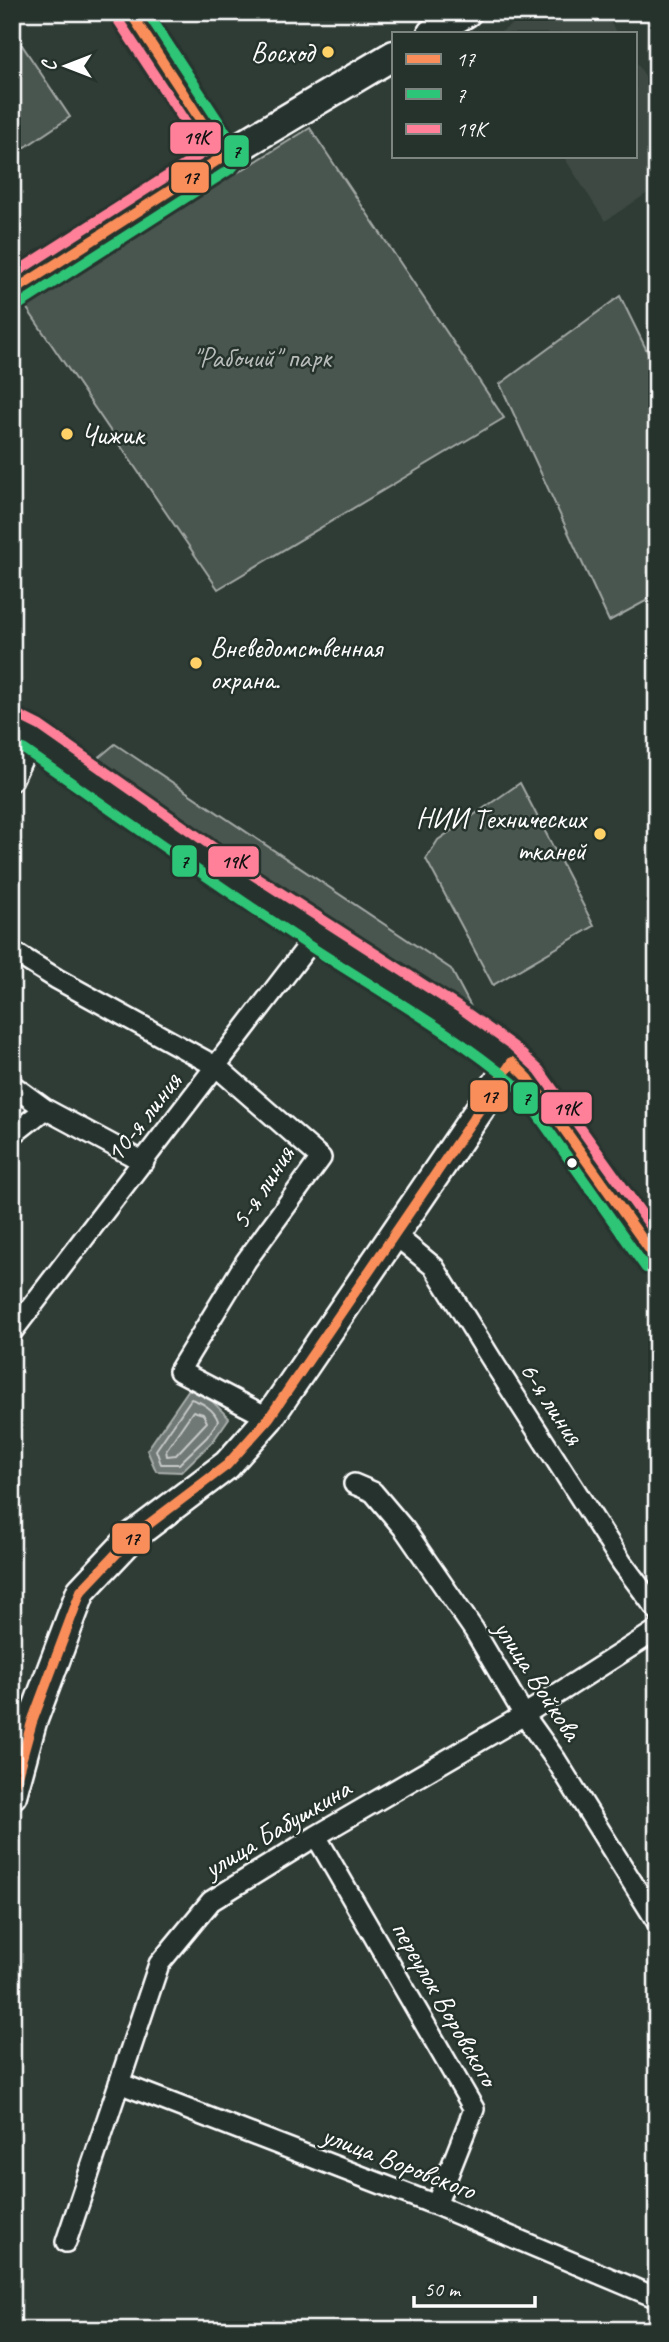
<svg xmlns="http://www.w3.org/2000/svg" width="669" height="2342" viewBox="0 0 669 2342" font-family="Caveat,sans-serif">
<style>
.built{fill:#3c4842}
.green{fill:#4a544f;stroke:#a4aaa7;stroke-width:2}
.water{fill:#707975;stroke:#a9afac;stroke-width:2}
.lines{fill:none;stroke-linecap:round;stroke-linejoin:round}
.shore{stroke:#c6c9c8;stroke-width:2}
.street-casing{stroke:#fff;stroke-width:24}
.secondary-casing{stroke:#fff;stroke-width:33}
.street{stroke:#26332d;stroke-width:19}
.secondary{stroke:#26332d;stroke-width:28}
.bus-1-casing{stroke:#26332d;stroke-width:16}
.bus-2-casing{stroke:#26332d;stroke-width:16}
.bus-3-casing{stroke:#26332d;stroke-width:16}
.bus-1{stroke:#fa8e5a;stroke-width:10}
.bus-2{stroke:#2dc577;stroke-width:10}
.bus-3{stroke:#ff8098;stroke-width:10}
.poi-dot{fill:#ffd166;stroke:#26332d;stroke-width:2.5}
.bus-dot{fill:#fff;stroke:#26332d;stroke-width:2.5}
.labels{text-anchor:middle;dominant-baseline:central;stroke-width:5;stroke-linejoin:round;paint-order:stroke}
.poi-label{font-size:28px;fill:#fff;stroke:#26332d;text-anchor:end}
.park-label{font-size:28px;fill:#b7bbb9;stroke:#26332d}
.street-label{font-size:28px;fill:#fff;stroke:#26332d}
.line-badge{stroke:#26332d;stroke-width:2.5}
.pale-badge-label{font-size:19px;text-anchor:middle;font-weight:bold;fill:#111}
</style>
<rect width="100%" height="100%" fill="#2f3b35"/>
<filter id="ink" filterUnits="userSpaceOnUse"><feTurbulence type="fractalNoise" baseFrequency=".0143" numOctaves="2"/><feDisplacementMap in="SourceGraphic" scale="14" xChannelSelector="R" yChannelSelector="G"/><feConvolveMatrix kernelMatrix="1 2 1 2 8 2 1 2 1" color-interpolation-filters="sRGB"/></filter>
<g filter="url(#ink)">
<!-- built -->
<path class="built" d="M531 12H604L617 33H499Z
M636 62 657 94V187L605 221 563 156H636Z"/>
<!-- green -->
<path class="green" d="M12 30 70 117 12 156Z
M310 128 504 418 218 589 24 304Z
M620 296 650 357H657V595L609 621 500 384Z
M115 744 451 969 480 1024 96 760Z
M520 783 594 926 493 985 426 859 438 840Z"/>
<!-- water -->
<path class="water" d="M189 1389 212 1401 229 1418 213 1441 181 1472 156 1471 147 1450Z"/>
<g class="lines">
<!-- shore -->
<path class="shore" d="M191 1399C202 1402 215 1410 218 1421L207 1437 179 1464H161L156 1450Z
M193 1411 203 1414 207 1422 176 1455 167 1456 166 1450Z"/>
<defs>
<path id="street" d="M12 781 32 738
M12 951 57 979 217 1067 321 1158 246 1261 179 1371 269 1418
M12 1085 45 1109 144 1162
M12 1135 45 1109
M394 1234 434 1267 495 1365 622 1563 657 1610
M12 1332 317 934
M354 1484 373 1492 405 1530 474 1630 524 1715 556 1760 657 1922
M316 1836 474 2109 436 2205
M119 2083 436 2205 657 2298
M66 2242 159 1964 211 1901 316 1836 524 1715 657 1630"/>
<path id="secondary" d="M130 12 224 156
M432 33 467 12
M12 292 224 156 394 55
M12 728 32 738C127 803 221 872 317 934 389 981 465 1020 528 1078L657 1260
M12 1795 32 1722 81 1591 133 1536 227 1465 269 1418 512 1062"/>
</defs>
<!-- street casing -->
<use href="#street" class="street-casing"/>
<!-- secondary casing -->
<use href="#secondary" class="secondary-casing"/>
<!-- street -->
<use href="#street" class="street"/>
<!-- secondary -->
<use href="#secondary" class="secondary"/>
<defs>
<path id="bus-1" d="M12 292 224 156 130 12
M12 1794 32 1722 81 1591 133 1536 227 1465 269 1418 512 1062 528 1078 657 1260"/>
<path id="bus-2" d="M20 304 232 168 237 162 236 148 147 12
M12 744 25 750C117 814 208 879 302 941 375 989 451 1030 518 1087L646 1268"/>
<path id="bus-3" d="M12 275 205 152 118 20
M18 715 40 726 253 875 460 1008 513 1046 539 1070 657 1235"/>
</defs>
<!-- bus-1 casing -->
<use href="#bus-1" class="bus-1-casing"/>
<!-- bus-2 casing -->
<use href="#bus-2" class="bus-2-casing"/>
<!-- bus-3 casing -->
<use href="#bus-3" class="bus-3-casing"/>
<!-- bus-1 -->
<use href="#bus-1" class="bus-1"/>
<!-- bus-2 -->
<use href="#bus-2" class="bus-2"/>
<!-- bus-3 -->
<use href="#bus-3" class="bus-3"/>
</g>
</g>
<!-- markers -->
<g class="poi-dot">
<circle cx="328" cy="52" r="7"/>
<circle cx="67" cy="434" r="7"/>
<circle cx="196" cy="663" r="7"/>
<circle cx="600" cy="834" r="7"/>
</g>
<circle class="bus-dot" cx="572" cy="1163" r="6"/>
<g class="labels">
<!-- poi labels -->
<g class="poi-label">
<text x="314" y="52">Восход</text>
<text x="81" y="434" text-anchor="start">Чижик</text>
<text x="210" y="647" text-anchor="start">Вневедомственная<tspan x="210" dy="32">охрана.</tspan></text>
<text x="586" y="818">НИИ Технических<tspan x="586" dy="32">тканей</tspan></text>
</g>
<!-- park labels -->
<g class="park-label">
<text x="262" y="357">"Рабочий" парк</text>
</g>
<!-- street labels -->
<g class="street-label">
<text transform="translate(143 1117) rotate(-52)">10-я линия</text>
<text transform="translate(262 1187) rotate(-57)">5-я линия</text>
<text transform="translate(552 1403) rotate(57)">6-я линия</text>
<text transform="translate(538 1680) rotate(57)">улица Войкова</text>
<text transform="translate(277 1828) rotate(-31)">улица Бабушкина</text>
<text transform="translate(445 2003) rotate(60)">переулок Воровского</text>
<text transform="translate(399 2162) rotate(21)">улица Воровского</text>
</g>
</g>
<g class="line-badge">
<rect x="169" y="121" width="53" height="34" rx="7" fill="#ff8098"/>
<rect x="223" y="134" width="27" height="34" rx="7" fill="#2dc577"/>
<rect x="170" y="161" width="40" height="33" rx="7" fill="#fa8e5a"/>
<rect x="171" y="844" width="27" height="34" rx="7" fill="#2dc577"/>
<rect x="207" y="845" width="53" height="33" rx="7" fill="#ff8098"/>
<rect x="469" y="1079" width="40" height="34" rx="7" fill="#fa8e5a"/>
<rect x="512" y="1081" width="27" height="34" rx="7" fill="#2dc577"/>
<rect x="540" y="1091" width="53" height="34" rx="7" fill="#ff8098"/>
<rect x="111" y="1522" width="40" height="33" rx="7" fill="#fa8e5a"/>
</g>
<g class="pale-badge-label">
<text x="196" y="144">19К</text>
<text x="236" y="158">7</text>
<text x="190" y="184">17</text>
<text x="184" y="868">7</text>
<text x="234" y="868">19К</text>
<text x="489" y="1103">17</text>
<text x="526" y="1105">7</text>
<text x="566" y="1115">19К</text>
<text x="131" y="1545">17</text>
</g>
<!-- margin -->
<rect width="669" height="2342" fill="none" stroke="#26332d" stroke-width="42"/>
<rect x="21" y="21" width="627" height="2300" fill="none" stroke="#fff" stroke-width="2.5" filter="url(#ink)"/>
<!-- legend -->
<rect x="392" y="32" width="245" height="126" fill="#26332d" stroke="#7d8581" stroke-width="2"/>
<rect x="406" y="54" width="35" height="10" fill="#fa8e5a" stroke="#7d8581" stroke-width="2"/>
<text x="456" y="66" font-size="21" fill="#ffffff">17</text>
<rect x="406" y="89" width="35" height="10" fill="#2dc577" stroke="#7d8581" stroke-width="2"/>
<text x="456" y="102" font-size="21" fill="#ffffff">7</text>
<rect x="406" y="124" width="35" height="10" fill="#ff8098" stroke="#7d8581" stroke-width="2"/>
<text x="456" y="136" font-size="21" fill="#ffffff">19К</text>
<!-- north arrow -->
<g transform="translate(66 66) rotate(270)" stroke="#26332d" stroke-width="5" paint-order="stroke">
<path d="M0-5L12 26L0 18L-12 26Z" fill="#ffffff"/>
<text y="-10" font-size="19" font-weight="bold" text-anchor="middle" fill="#ffffff">С</text>
</g>
<!-- scale -->
<path d="M414 2296v10h121v-10" fill="none" stroke="#ffffff" stroke-width="3.5"/>
<text x="424" y="2296" font-size="21" fill="#ffffff" stroke="#26332d" stroke-width="5" paint-order="stroke">50 m</text>
</svg>
